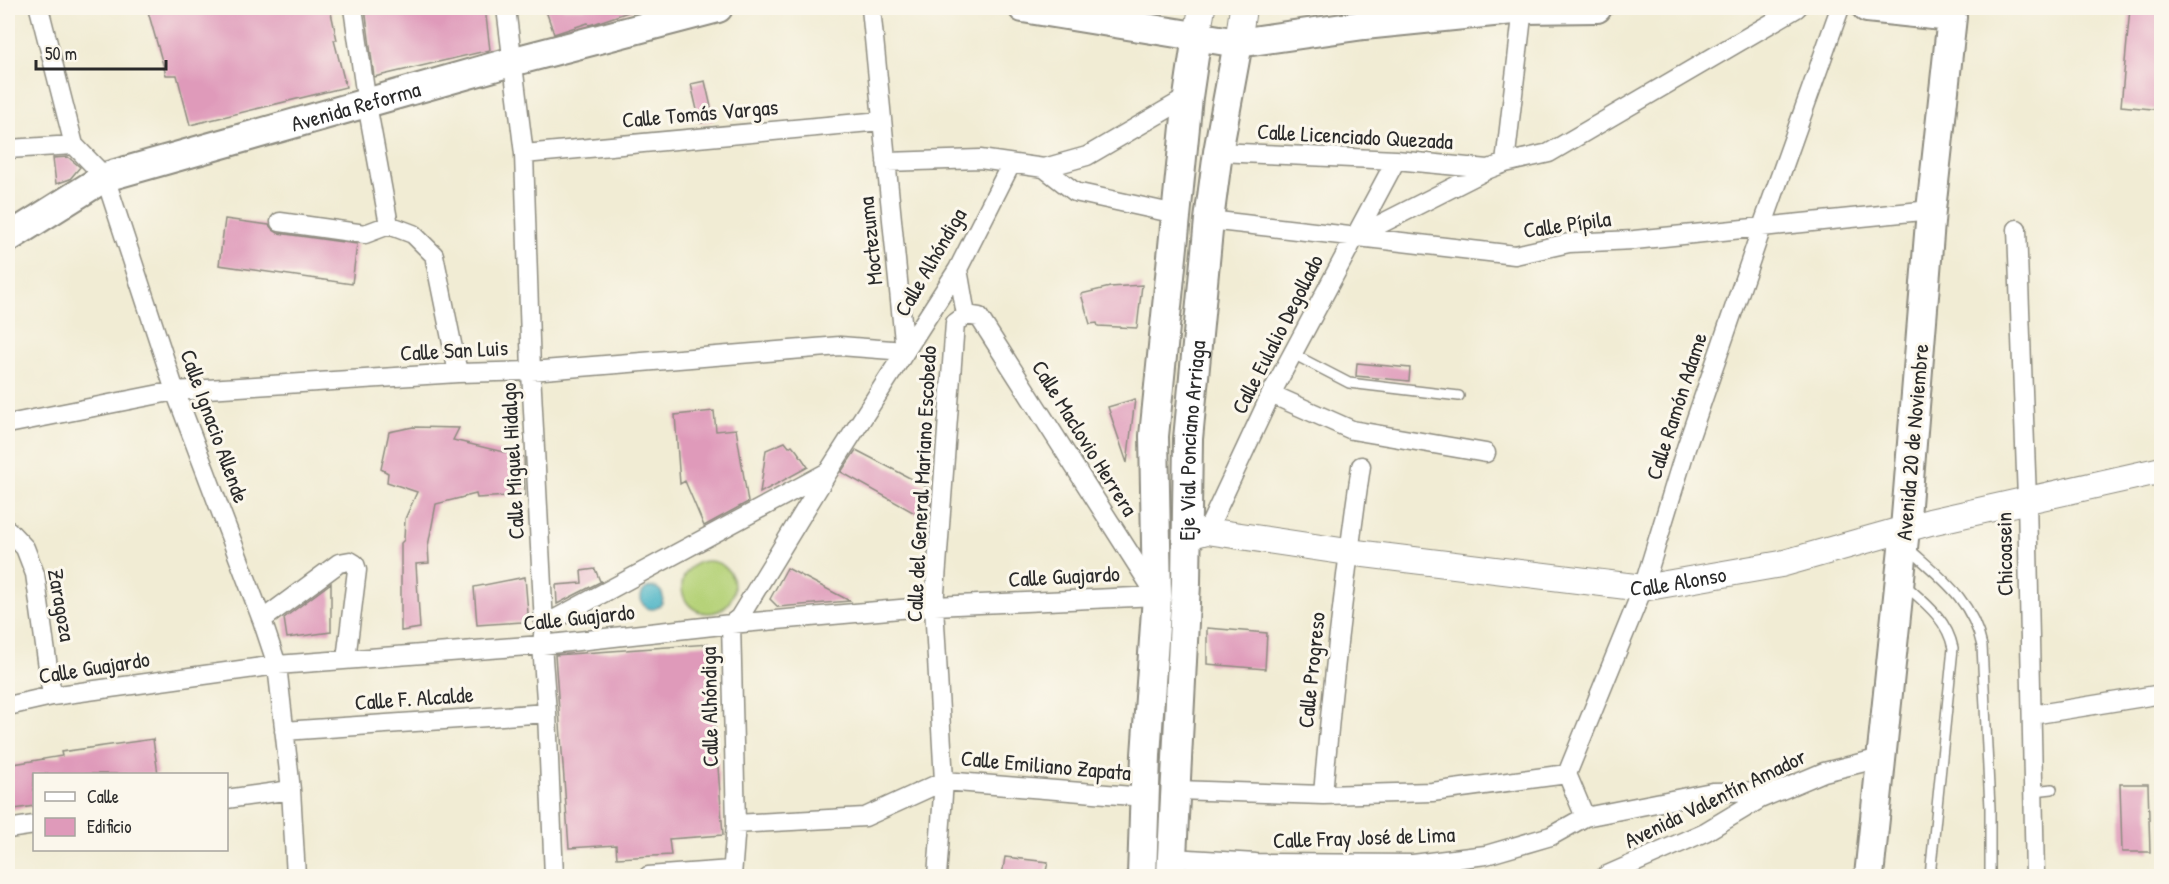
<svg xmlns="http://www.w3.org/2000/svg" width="2169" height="884" viewBox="0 0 2169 884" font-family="'Patrick Hand',sans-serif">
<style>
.green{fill:#b5d278;stroke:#707e52;stroke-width:1.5}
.water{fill:#46b2c4;stroke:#386e78;stroke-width:1.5}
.building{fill:#df9aba}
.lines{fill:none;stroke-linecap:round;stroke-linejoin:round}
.lane-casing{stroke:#8e8c80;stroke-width:12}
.street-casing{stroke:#8e8c80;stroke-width:21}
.secondary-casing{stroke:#8e8c80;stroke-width:28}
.primary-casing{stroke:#8e8c80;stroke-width:32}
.lane{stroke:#fff;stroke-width:9}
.street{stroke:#fff;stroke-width:18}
.secondary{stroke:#fff;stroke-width:26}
.primary{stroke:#fff;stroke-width:28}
.labels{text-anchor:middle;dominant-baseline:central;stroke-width:6;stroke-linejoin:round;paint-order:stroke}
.street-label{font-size:22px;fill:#2b2b2b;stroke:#fbf7ec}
</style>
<rect width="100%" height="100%" fill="#fbf7ec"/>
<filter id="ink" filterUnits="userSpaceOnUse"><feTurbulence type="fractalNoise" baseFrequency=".0167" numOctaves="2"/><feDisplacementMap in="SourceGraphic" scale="12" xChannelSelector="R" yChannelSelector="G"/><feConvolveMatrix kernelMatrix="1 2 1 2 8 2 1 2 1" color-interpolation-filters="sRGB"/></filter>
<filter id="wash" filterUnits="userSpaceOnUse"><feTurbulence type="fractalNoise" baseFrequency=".008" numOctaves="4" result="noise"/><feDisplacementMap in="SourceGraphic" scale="24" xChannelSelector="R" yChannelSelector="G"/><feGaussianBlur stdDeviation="1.35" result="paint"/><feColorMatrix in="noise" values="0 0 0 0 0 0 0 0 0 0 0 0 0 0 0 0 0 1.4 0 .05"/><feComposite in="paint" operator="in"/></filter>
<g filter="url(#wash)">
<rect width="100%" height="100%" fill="#f1ecd4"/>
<!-- green -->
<path class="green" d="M682 587a26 26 0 1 1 52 0a26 26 0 1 1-52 0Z"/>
<!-- water -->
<path class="water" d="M641 598a11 11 0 1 1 22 0a11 11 0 1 1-22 0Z"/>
<g id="blocks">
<!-- building -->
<path class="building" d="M147 8H330L337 40H334L346 87 190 125 177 75H166Z
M365 8H485L490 50 374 77Z
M545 8H633L634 10 596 23 589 25 588 23 554 34Z
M2130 8H2162V110L2121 106Z
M705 81 714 120 700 123 691 84Z
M68 157 80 167 70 179 56 184 53 158Z
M225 219 269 225 273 230 278 233 357 244 352 284 219 265Z
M1142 285 1137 328 1098 326 1097 323 1090 324 1081 294 1110 287Z
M1357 363 1410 368 1409 381 1356 376Z
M1135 399 1127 463 1108 407Z
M714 411 716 431 736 429 748 502 704 526 685 481 680 484 675 415Z
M413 427 459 428 453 440 524 457 525 495 477 498 476 494 436 504 428 546 429 563 416 564 420 628 401 631V543L404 540 405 519 417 492 387 482 388 473 381 469 389 432Z
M785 442 789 447 792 445 797 451 808 467 760 493 766 450Z
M856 450 931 489 929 521 841 472Z
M787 568 850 601 778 607 770 599Z
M595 569 600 581H602L557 604 556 585 582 583 581 571Z
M525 577 528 613 522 622 477 625 474 587Z
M331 583V632L287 638 284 618Z
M1207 628 1267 633 1265 669 1207 664Z
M709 644 723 835 669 839 671 855 617 858 616 845 569 848 555 655Z
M153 739 158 774H34V806L8 810V765L62 756 61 752Z
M2120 784H2148L2150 852H2122Z
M1005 857 1048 862 1045 876H1002Z"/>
</g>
</g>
<g filter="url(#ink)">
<use href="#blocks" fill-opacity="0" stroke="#8e8c80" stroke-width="1.5"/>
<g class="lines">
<defs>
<path id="lane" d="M1293 354 1349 383 1459 396
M1907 547C1941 578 1972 599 1982 646L1990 808V876
M1904 584C1925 603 1947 619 1953 648L1930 876
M2034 791 2052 789"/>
<path id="street" d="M39 8 74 145 105 177 175 391 262 620 277 665 291 790 296 876
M353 8 367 104 389 225 413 234 434 255 458 373
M506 8 524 154 531 371 544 625 542 645 547 713 554 876
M8 149 74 145
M1218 152 1396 160 1488 169
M524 154 881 121
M886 162 980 159 1044 168 1087 156 1188 97
M1505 163 1523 8
M1044 168 1075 192 1176 214
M1209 220 1515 255 1569 243 1634 240 1931 210
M280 222 365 234 389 225
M2017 229 2027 499 2035 876
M1355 237 1489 169 1505 163 1549 153 1797 8
M958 269 966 315
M1271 394 1352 430 1486 453
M8 424 175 391 458 373 531 371 840 346 905 351 871 8
M8 530 25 548 35 574 52 696
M1207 531 1271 394 1396 160
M262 620 339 563 350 561 355 564 357 570 346 659
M544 625 826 473
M8 706 52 696 277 665 542 645 731 624 934 606 1157 596 979 317 966 315
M2032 715 2162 694
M284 731 547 713
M1177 790 1323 795 1432 792 1567 774
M1323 795C1332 685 1345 575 1361 466
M226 799 291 790
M1585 817 1567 774 1643 588 1686 448 1762 227 1840 8
M736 824 865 817 944 781 1145 797
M8 829 34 825
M1172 858 1256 863 1413 864 1486 855 1551 836 1585 817 1712 792 1778 791
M648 876 731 870
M732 876 736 824 731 624 739 618 830 469 958 269 1011 164
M937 876 944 781 934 606 955 323 966 315
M1605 876 1705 832 1760 799 1824 772 1881 758"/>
<g id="secondary">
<path d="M1197 36 1202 8"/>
<path d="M1238 43 1243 8"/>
<path id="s1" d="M1188 536 1207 531 1348 552 1643 588 1781 564 1930 522 2162 470"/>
</g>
<g id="primary">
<path d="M1023 8 1238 43 1364 25 1523 9 1597 8"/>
<path d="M1867 8 1952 17 1931 210 1905 529 1869 876"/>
<path id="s2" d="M8 238 105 177 511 62 718 8"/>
<path d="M1142 876 1146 755 1157 596 1154 436 1188 97 1197 36"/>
<path id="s3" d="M1171 876 1186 583 1188 439 1209 220 1218 152 1238 43"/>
</g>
</defs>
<!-- lane casing -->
<use href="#lane" class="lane-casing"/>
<!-- street casing -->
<use href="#street" class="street-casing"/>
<!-- secondary casing -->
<use href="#secondary" class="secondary-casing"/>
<!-- primary casing -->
<use href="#primary" class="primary-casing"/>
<!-- lane -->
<use href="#lane" class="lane"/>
<!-- street -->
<use href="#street" class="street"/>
<!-- secondary -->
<use href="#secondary" class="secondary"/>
<!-- primary -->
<use href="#primary" class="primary"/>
</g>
</g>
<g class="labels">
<!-- street labels -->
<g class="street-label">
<text stroke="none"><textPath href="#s2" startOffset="375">Avenida Reforma</textPath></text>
<text transform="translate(700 113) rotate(-5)">Calle Tomás Vargas</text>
<text transform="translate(1355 136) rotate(3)">Calle Licenciado Quezada</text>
<text transform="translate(1567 224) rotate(-8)">Calle Pípila</text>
<text transform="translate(870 241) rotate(-96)">Moctezuma</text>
<text transform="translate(930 262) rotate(-60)">Calle Alhóndiga</text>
<text transform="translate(1277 334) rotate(-63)">Calle Eulalio Degollado</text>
<text transform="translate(454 350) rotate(-3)">Calle San Luis</text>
<text transform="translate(1676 406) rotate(-72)">Calle Ramón Adame</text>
<text transform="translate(215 426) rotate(70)">Calle Ignacio Allende</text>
<text transform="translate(1085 438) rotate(58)">Calle Maclovio Herrera</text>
<text stroke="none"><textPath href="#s3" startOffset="436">Eje Vial Ponciano Arriaga</textPath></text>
<text transform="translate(1912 442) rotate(-85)">Avenida 20 de Noviembre</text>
<text transform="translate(512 461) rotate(-93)">Calle Miguel Hidalgo</text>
<text transform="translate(921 484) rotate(-87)">Calle del General Mariano Escobedo</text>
<text transform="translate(2004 554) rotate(-91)">Chicoasein</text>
<text transform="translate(1064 576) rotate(-3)">Calle Guajardo</text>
<text stroke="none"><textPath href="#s1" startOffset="495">Calle Alonso</textPath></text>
<text transform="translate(62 605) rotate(80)">Zaragoza</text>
<text transform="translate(579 617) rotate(-6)">Calle Guajardo</text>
<text transform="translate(94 667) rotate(-9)">Calle Guajardo</text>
<text transform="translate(1311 670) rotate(-84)">Calle Progreso</text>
<text transform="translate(414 698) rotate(-4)">Calle F. Alcalde</text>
<text transform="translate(709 707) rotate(-91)">Calle Alhóndiga</text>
<text transform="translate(1046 765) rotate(5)">Calle Emiliano Zapata</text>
<text transform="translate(1715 798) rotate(-26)">Avenida Valentín Amador</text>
<text transform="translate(1364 837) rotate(-2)">Calle Fray José de Lima</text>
</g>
</g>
<!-- margin -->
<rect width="2169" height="884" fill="none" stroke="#fbf7ec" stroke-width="30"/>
<!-- legend -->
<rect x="33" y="773" width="195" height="78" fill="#fbf7ec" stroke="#a8a59f" stroke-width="1.5"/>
<rect x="45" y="792" width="30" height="9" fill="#ffffff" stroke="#a8a59f" stroke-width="1.5"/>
<text x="87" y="803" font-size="18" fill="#2b2b2b">Calle</text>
<rect x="45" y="818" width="30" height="18" fill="#df9aba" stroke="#a8a59f" stroke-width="1.5"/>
<text x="87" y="833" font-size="18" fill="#2b2b2b">Edificio</text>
<!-- scale -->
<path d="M36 60v9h130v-9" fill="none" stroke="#2b2b2b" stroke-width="3"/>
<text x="45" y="60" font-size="18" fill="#2b2b2b" stroke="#fbf7ec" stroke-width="4.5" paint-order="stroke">50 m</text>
</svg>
